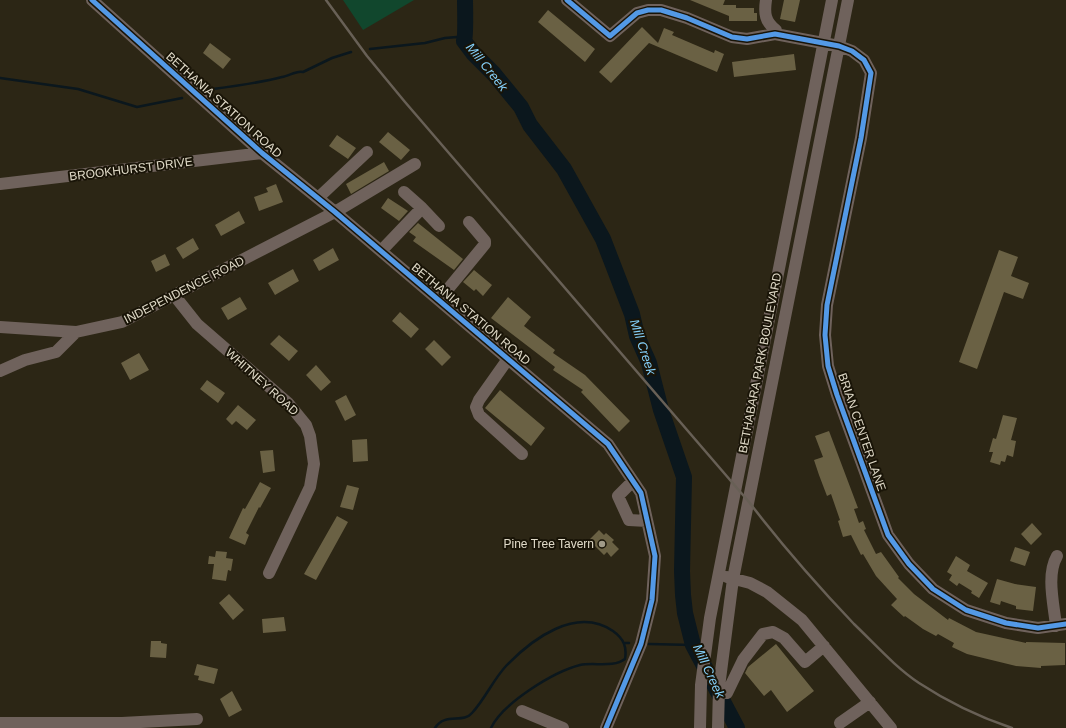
<svg xmlns="http://www.w3.org/2000/svg" width="1066" height="728" viewBox="0 0 1066 728" font-family="Helvetica,sans-serif">
<style>
.green{fill:#11472d}
.lines{fill:none;stroke-linecap:round;stroke-linejoin:round}
.stream{stroke:#0b171d;stroke-width:2.5}
.river{stroke:#0b171d;stroke-width:16}
.building{fill:#6a6144}
.minor{stroke:#6f625c;stroke-width:12}
.rail{stroke:#686056;stroke-width:2.5}
.cycleway-casing{stroke:#191407;stroke-width:8}
.cycleway{stroke:#5399e6;stroke-width:5}
.poi-dot{fill:#a19b89;stroke:#191407;stroke-width:1.5}
.labels{text-anchor:middle;dominant-baseline:central;stroke-width:4;stroke-linejoin:round;paint-order:stroke}
.street-label{font-size:12px;fill:#e0dac8;stroke:#191407}
.poi-label{font-size:12px;fill:#e0dac8;stroke:#191407;text-anchor:end}
.water-label{font-size:13px;font-style:italic;fill:#85d1fb;stroke:#191407}
</style>
<rect width="100%" height="100%" fill="#2c2615"/>
<!-- green -->
<path class="green" d="M343 0H414L363 30Z"/>
<g class="lines">
<!-- stream -->
<path class="stream" d="M465 5 470 0
M370 49 425 43 445 38 457 37 464 41
M0 78 78 89 137 107 182 98
M213 89C236 86 259 83 282 77 289 76 297 70 303 72L332 58 351 52
M625 643H629
M649 644 693 645
M435 728C445 712 463 724 472 713 485 699 493 680 506 666 532 639 576 606 613 631 624 639 627 647 625 659 613 668 594 662 580 665 553 672 503 703 491 728"/>
<!-- river -->
<path class="river" d="M465 0C465 8 466 36 464 41L473 53 494 74 521 107 530 125 564 169 603 239 632 314 637 336 649 363 661 410 684 477 682 571 683 595 685 613 693 645 737 728"/>
</g>
<!-- building -->
<path class="building" d="M690 0H725L723 5H736V8H754V13H757V21H729V16Z
M784 0H800L795 22 780 19Z
M548 10 595 49 585 62 538 22Z
M642 27 658 43 664 28 674 32 672 35 714 53 715 50 724 54 717 72 649 43 611 83 599 72Z
M210 43 231 59 223 69 203 53Z
M794 54 796 70 734 77 732 62Z
M388 132 410 150 401 160 379 142Z
M337 135 356 148 348 159 329 146Z
M384 162 389 171 351 194 346 184Z
M276 184 283 202 259 211 254 197 268 192 266 188Z
M388 198 408 211 399 221 381 208Z
M239 211 245 223 221 236 215 225Z
M418 223 463 259 454 270 413 241 416 237 409 232Z
M193 238 199 249 183 259 176 248Z
M333 248 339 260 319 271 313 260Z
M999 250 1018 257 1011 276 1029 283 1023 299 1004 292 977 369 959 362Z
M165 254 170 265 156 272 151 261Z
M293 269 299 281 275 295 268 283Z
M474 270 492 285 483 296 476 289 474 291 463 282Z
M240 297 247 309 228 320 221 308Z
M508 297 531 317 524 326 555 350 553 353 585 375 630 421 619 432 581 392 583 390 553 370 555 367 491 318Z
M400 312 419 329 411 338 392 321Z
M279 335 298 351 289 361 270 344Z
M434 340 451 357 442 366 425 349Z
M139 353 149 370 130 380 121 363Z
M316 365 331 382 321 391 306 375Z
M207 380 225 393 218 403 200 389Z
M500 390 545 428 531 446 485 408Z
M346 395 356 415 345 421 335 401Z
M238 405 256 420 247 430 236 421 232 425 226 419Z
M1003 415 1017 418 1011 440 1016 441 1013 457 1007 455 1005 462 1001 461 1000 465 990 462 993 452H989L993 438 996 439Z
M829 431 858 508 854 509 859 523 863 521 866 529 864 530 876 554 881 552 899 577 898 578 914 594 948 620 949 618 976 632 1026 643V642L1065 643V665L1041 666V668L1016 666 967 654 952 647 954 643 938 634 936 636 923 629 905 616 904 617 891 605 897 599 876 576 863 554 861 555 851 535 843 537 838 521 840 520 831 494 827 496 819 475 814 460 823 457 815 436Z
M367 439 368 461 353 462 352 440Z
M273 450 275 471 263 473 260 451Z
M260 482 271 488 260 508 259 507 246 533 249 535 245 545 229 538 243 508 245 509Z
M347 485 359 488 353 510 340 507Z
M337 516 348 522 316 580 304 574Z
M1032 523 1042 534 1031 545 1021 534Z
M599 530 604 535 606 533 614 540 612 542 619 549 611 557 607 552 604 555 595 546 593 547 588 541Z
M1015 547 1030 552 1025 566 1010 561Z
M216 551 227 552 226 558 233 559 231 571 228 570 226 581 212 579 214 564H208L209 556 215 557Z
M956 556 970 565 967 571 988 583 979 598 971 593 972 591 959 583 957 586 949 580 952 575 947 572Z
M997 579 1015 584 1036 587 1033 611 1016 609V606L1001 601 1000 605 990 602Z
M229 594 244 610 233 620 219 603Z
M284 617 286 631 263 633 262 619Z
M151 641H161V643L167 644 166 658 150 657Z
M776 644 814 691 787 712 771 690 764 696 745 673 748 667Z
M197 664 218 669 214 684 198 680 199 676 194 675Z
M232 691 242 710 229 717 220 699Z"/>
<g class="lines">
<!-- minor -->
<path class="minor" d="M92 0 262 153 335 212 608 444 641 493 655 556 652 600 641 644 606 728
M567 0 610 36 637 13 648 10H661L687 18 732 37 747 39 775 34 839 46 852 51 864 60 871 73 861 138 827 305 825 335 828 366 837 395 888 535 909 564 933 589 966 610 1006 623 1038 628 1066 624
M766 0C764 13 765 22 776 30L775 34
M0 184 262 153
M318 198 367 152
M422 208 439 226
M381 251 422 208 404 192
M174 295 197 324 288 403 306 425 310 436 314 464 310 487 269 573
M439 300 485 244V241L469 222
M0 327 76 332 122 322 335 212 415 164
M508 359 479 400 476 407 479 415 522 454
M0 371 25 360 56 352 76 332
M633 481 618 496 629 520 647 521
M727 577 750 583 767 592 802 620 891 728
M1056 626C1054 605 1046 575 1057 556
M727 693 743 660 763 634 773 632 784 638 805 662 824 646
M522 711 563 728
M0 723H122L197 719
M840 723 870 702
M700 728 701 685 710 618 832 0
M718 728 719 687 733 579 848 0"/>
<!-- rail -->
<path class="rail" d="M326 0 367 56 405 102 749 502C782 545 817 585 854 624 875 644 895 667 919 683 948 702 979 717 1012 728"/>
<defs>
<path id="cycleway" d="M92 0 262 153 335 212 608 444 641 493 655 556 652 600 641 644 606 728
M567 0 610 36 637 13 648 10H661L687 18 732 37 747 39 775 34 839 46 852 51 864 60 871 73 861 138 827 305 825 335 828 366 837 395 888 535 909 564 933 589 966 610 1006 623 1038 628 1066 624"/>
</defs>
<!-- cycleway casing -->
<use href="#cycleway" class="cycleway-casing"/>
<!-- cycleway -->
<use href="#cycleway" class="cycleway"/>
</g>
<!-- markers -->
<circle class="poi-dot" cx="602" cy="544" r="4"/>
<g class="labels">
<!-- street labels -->
<g class="street-label">
<text transform="translate(224 105) rotate(42)">BETHANIA STATION ROAD</text>
<text transform="translate(131 169) rotate(-7)">BROOKHURST DRIVE</text>
<text transform="translate(184 290) rotate(-27)">INDEPENDENCE ROAD</text>
<text transform="translate(471 314) rotate(40)">BETHANIA STATION ROAD</text>
<text transform="translate(760 363) rotate(-79)">BETHABARA PARK BOULEVARD</text>
<text transform="translate(262 382) rotate(42)">WHITNEY ROAD</text>
<text transform="translate(862 432) rotate(71)">BRIAN CENTER LANE</text>
</g>
<!-- poi labels -->
<g class="poi-label">
<text x="594" y="544">Pine Tree Tavern</text>
</g>
<!-- water labels -->
<g class="water-label">
<text transform="translate(487 67) rotate(51)">Mill Creek</text>
<text transform="translate(643 347) rotate(72)">Mill Creek</text>
<text transform="translate(709 671) rotate(65)">Mill Creek</text>
</g>
</g>
</svg>
